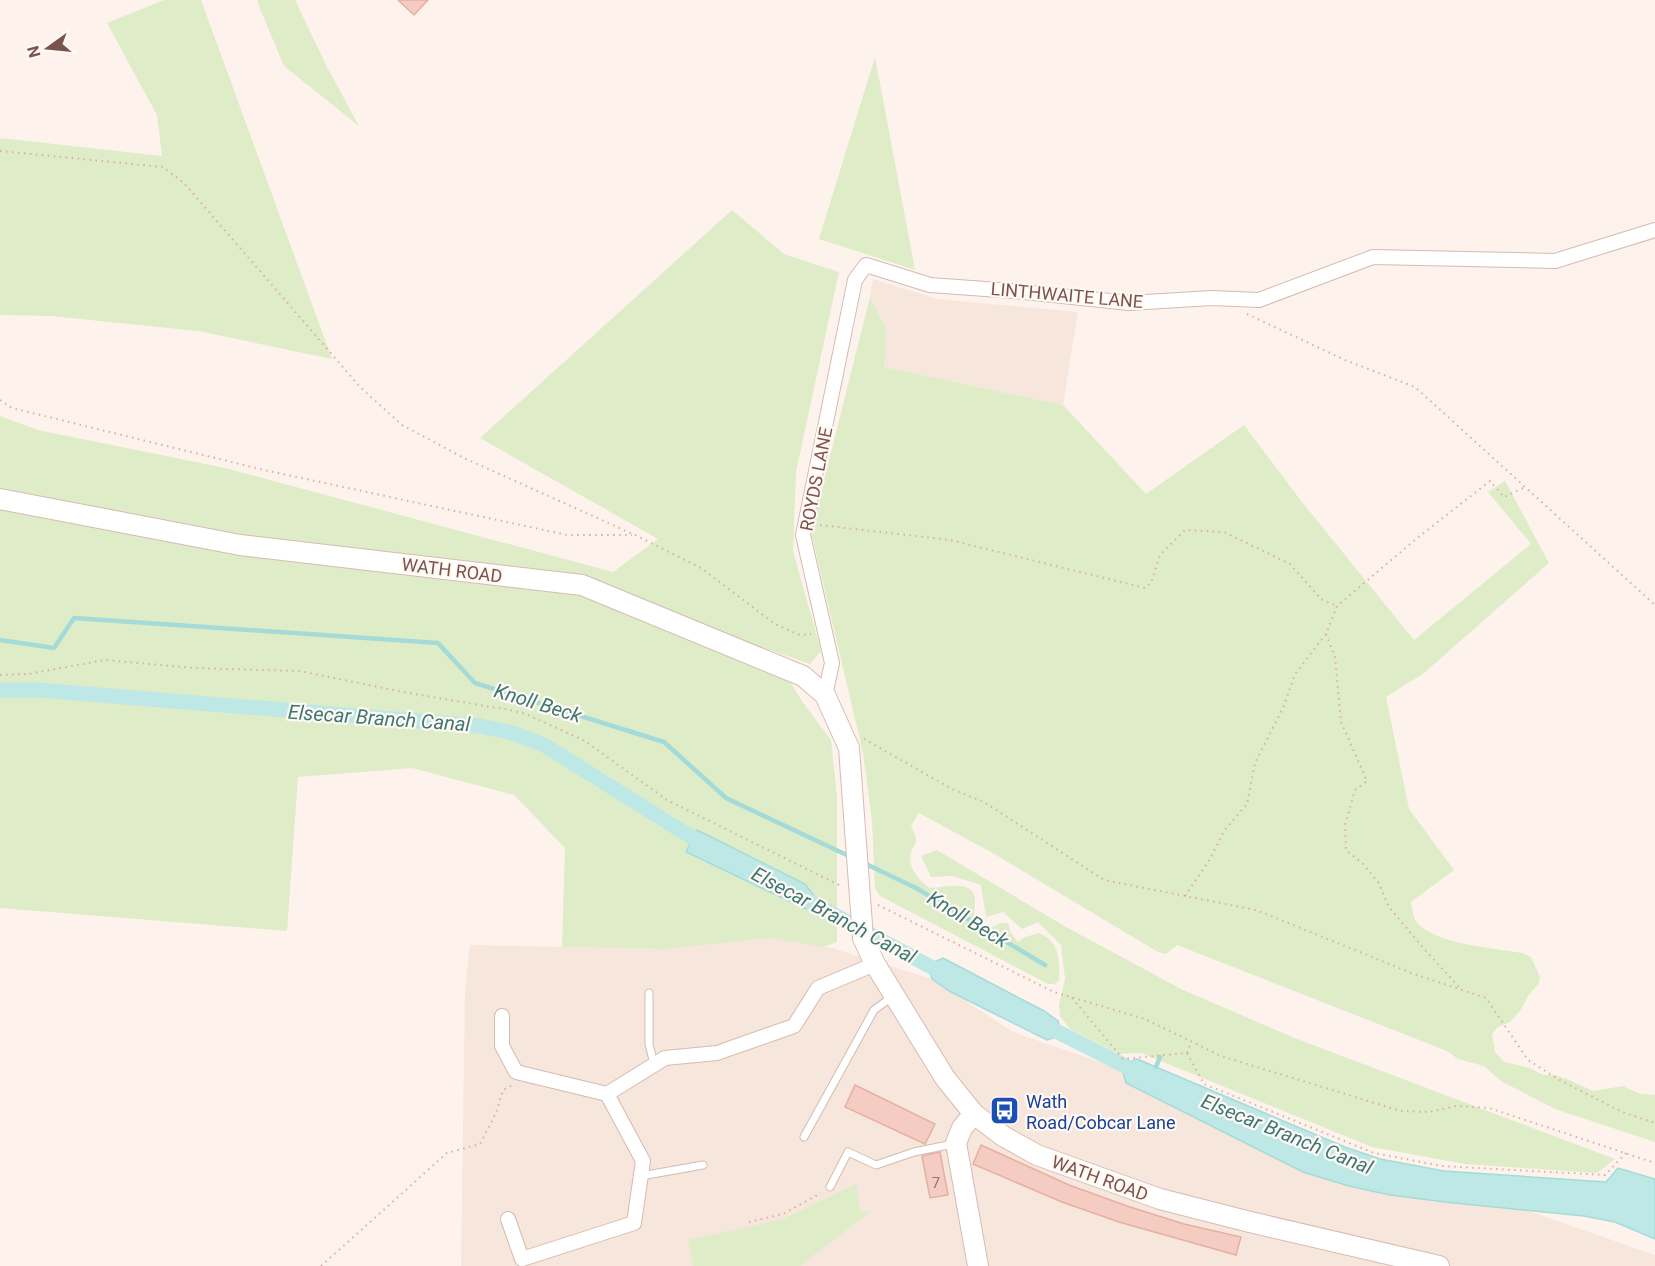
<svg xmlns="http://www.w3.org/2000/svg" width="1655" height="1266" viewBox="0 0 1655 1266" font-family="Roboto,sans-serif">
<style>
.residential{fill:#f7e6dc}
.green{fill:#deecc8;fill-rule:evenodd}
.water{fill:#bee8e6;stroke:#a4dbd8;stroke-width:1.5}
.lines{fill:none;stroke-linecap:round;stroke-linejoin:round}
.stream{stroke:#a4dbd8;stroke-width:4.5}
.canal{stroke:#bee8e6;stroke-width:15}
.building{fill:#f4ccc2;stroke:#e7afa2;stroke-width:1.5}
.lane-casing{stroke:#d3bbb2;stroke-width:9}
.street-casing{stroke:#d3bbb2;stroke-width:16}
.secondary-casing{stroke:#d8bbb2;stroke-width:22}
.path{stroke:#daaea4;stroke-width:2;stroke-dasharray:1.5 4.5;stroke-linecap:butt}
.lane{stroke:#fff;stroke-width:7}
.street{stroke:#fff;stroke-width:14}
.secondary{stroke:#fff;stroke-width:20}
.labels{text-anchor:middle;dominant-baseline:central;stroke-width:4.5;stroke-linejoin:round;paint-order:stroke}
.number-label{font-size:15px;fill:#98726a}
.street-label{font-size:18px;fill:#7a544c;stroke:#fff8f3}
.transit-label{font-size:18px;fill:#164399;stroke:#fff8f3;text-anchor:start}
.water-label{font-size:20px;font-style:italic;fill:#3c7876;stroke:#fff8f3}
</style>
<rect width="100%" height="100%" fill="#fdf3ec"/>
<!-- residential -->
<path class="residential" d="M873 279 937 299 1078 312 1063 405 883 367 886 329 870 297Z
M770 938 832 948 932 979 1013 1032 1655 1255V1266H461L465 992 470 945 667 949Z"/>
<!-- green -->
<path class="green" d="M164 0H201L332 359 198 331 51 316 0 315V138L162 156 157 115 107 23Z
M258 0H295L327 67 359 126 284 66 258 4Z
M875 57 915 270 819 239Z
M732 210 784 254 839 272 796 472 793 551 821 651 810 664 770 650 804 704 831 740 837 796V942L824 947 770 938 667 949 562 947 565 848 514 795 412 768 298 777 287 931 0 908V416L38 430 225 468 613 572 658 539 480 438ZM697 830 815 897 806 909 686 853Z
M870 297 886 329 884 367 1063 405 1146 494 1244 425 1302 502 1414 640 1531 544 1488 492 1505 481 1549 563 1424 673 1386 697 1409 809 1454 870 1411 902C1412 909 1413 918 1418 924 1442 946 1491 947 1522 953L1531 957 1540 977 1539 983 1528 996 1520 1011 1510 1022 1498 1027 1492 1034 1495 1052 1504 1062 1530 1068 1543 1075H1555L1567 1079 1593 1091 1623 1086 1640 1094 1655 1095V1142L1555 1109 1501 1081 1484 1066 1458 1059 1447 1051 1177 945 1166 954 1158 952 991 852 919 813 911 826C913 830 916 835 916 839 917 845 912 847 911 852 907 868 919 881 930 888 940 888 950 885 960 886 990 889 962 918 982 933L1000 923H1008L1011 933 1018 942 1023 938 1038 933C1060 940 1060 961 1059 981L1054 984H1048L880 896 875 888 872 821 863 753 811 532Z
M937 850 1066 927 1183 990 1297 1039 1615 1159 1597 1173 1465 1164 1372 1147 1141 1053 1119 1054 1070 1029 1060 1016 1059 1005 1065 979 1061 945 1038 922 1022 929 1003 912 986 917 981 885 952 876 931 877 921 856Z
M856 1184 860 1212 871 1211 800 1266H693L688 1240 783 1219Z"/>
<!-- water -->
<path class="water" d="M697 830 805 884 815 897 806 909 686 852Z
M943 958 1044 1011 1058 1021 1062 1035 1047 1040 951 992 932 979 928 965Z
M1137 1059 1345 1147 1380 1159 1444 1171 1606 1182 1618 1168 1655 1179V1239L1615 1222 1584 1216 1445 1202 1390 1195 1349 1186 1303 1172 1126 1083 1121 1065Z"/>
<g class="lines">
<!-- stream -->
<path class="stream" d="M0 640 54 648 74 618 438 643 475 683 664 742 726 798 851 857
M864 863 916 888 1045 965
M1156 1067 1160 1057"/>
<!-- canal -->
<path class="canal" d="M0 690H38L480 726 513 733 544 745 709 848
M794 893 944 974
M1046 1026 1139 1073"/>
</g>
<!-- building -->
<path class="building" d="M398 0H428L414 15Z
M855 1085 935 1124 925 1144 845 1107Z
M981 1145 1069 1185 1127 1206 1184 1224 1241 1237 1236 1255 1119 1222 1062 1202 973 1164Z
M940 1152 948 1195 930 1198 922 1156Z"/>
<g class="lines">
<defs>
<path id="lane" d="M649 993V1044L654 1064
M804 1137 874 1010 892 997
M641 1176 703 1165
M830 1187 848 1152 876 1165 914 1152 953 1144"/>
<path id="street" d="M825 695 832 663 803 535 855 280 866 265 930 285 1013 291 1129 303 1212 298 1259 300 1373 257 1555 261 1655 230
M502 1016V1046L516 1072 607 1094 665 1058 717 1053 794 1026 818 988 875 964
M508 1219 522 1259 634 1223 643 1161 607 1094"/>
<path id="secondary" d="M0 499 240 545 582 585 803 676 825 695 849 748 863 938 875 964 945 1078 974 1114 1003 1136 1037 1155 1160 1199 1250 1222 1439 1266
M974 1114 962 1128 956 1143 978 1266"/>
</defs>
<!-- lane casing -->
<use href="#lane" class="lane-casing"/>
<!-- street casing -->
<use href="#street" class="street-casing"/>
<!-- secondary casing -->
<use href="#secondary" class="secondary-casing"/>
<!-- path -->
<path class="path" d="M0 151 163 167 184 183 360 387 402 425 464 458 635 535 701 568 775 624 800 635 811 634
M1247 314 1345 360 1415 387 1655 605
M0 400 12 408 264 470 567 535H632
M820 525 950 540 1145 588 1151 583 1160 555 1185 530 1224 532 1290 564 1321 599 1337 606
M1326 634 1335 657 1341 722 1367 781 1355 790 1345 825 1346 850 1363 864 1378 882 1389 907 1424 949 1460 988
M0 675 28 674 105 660 194 668 300 671 408 693 510 710 526 714 585 741 667 800 843 887
M864 739 952 789 984 802 1104 880 1256 910 1414 974 1486 998 1528 1060 1558 1079 1622 1112 1655 1123
M1185 896 1210 859 1224 831 1247 804 1255 763 1283 708 1295 674 1326 634 1337 606 1416 539 1490 481 1504 497 1525 487
M878 905 1054 992 1145 1019 1221 1056 1401 1111 1429 1112 1456 1106 1489 1108 1655 1163
M1072 998 1123 1059 1187 1053 1204 1084 1374 1153 1442 1166 1605 1175 1626 1153
M1187 1053 1191 1042
M749 1222 783 1214 821 1193
M321 1266 447 1153 480 1144 496 1113 503 1090 513 1085"/>
<!-- lane -->
<use href="#lane" class="lane"/>
<!-- street -->
<use href="#street" class="street"/>
<!-- secondary -->
<use href="#secondary" class="secondary"/>
</g>
<!-- icons -->
<defs>
<symbol id="bus-square" viewBox="-11 -11 22 22"><rect x="-9" y="-9" width="18" height="18" rx="4" fill="#1a4fb4" stroke="#fff8f3"/><path d="M-5-6H5V4H4V6H2V4H-2V6H-4V4H-5ZM-3.5-4V0h7V-4ZM-3.5 1.2v1.5H-2V1.2ZM2 1.2v1.5H3.5V1.2Z" fill="#fff"/></symbol>
</defs>
<g fill-rule="evenodd">
<use href="#bus-square" x="988" y="1094" width="33" height="33"/>
</g>
<g class="labels">
<!-- number labels -->
<g class="number-label">
<text x="936" y="1183">7</text>
</g>
<!-- street labels -->
<g class="street-label">
<text transform="translate(1067 295) rotate(5)">LINTHWAITE LANE</text>
<text transform="translate(816 479) rotate(-79)">ROYDS LANE</text>
<text transform="translate(452 570) rotate(7)">WATH ROAD</text>
<text transform="translate(1100 1178) rotate(20)">WATH ROAD</text>
</g>
<!-- transit labels -->
<g class="transit-label">
<text x="1026" y="1101">Wath<tspan x="1026" dy="21">Road/Cobcar Lane</tspan></text>
</g>
<!-- water labels -->
<g class="water-label">
<text transform="translate(538 703) rotate(17)">Knoll Beck</text>
<text transform="translate(379 718) rotate(4)">Elsecar Branch Canal</text>
<text transform="translate(834 915) rotate(28)">Elsecar Branch Canal</text>
<text transform="translate(968 919) rotate(31)">Knoll Beck</text>
<text transform="translate(1287 1134) rotate(22)">Elsecar Branch Canal</text>
</g>
</g>
<!-- north arrow -->
<g transform="translate(48 48) rotate(255)" stroke="#fff8f3" stroke-width="4.5" paint-order="stroke">
<path d="M0-4.5L10 22L0 15L-10 22Z" fill="#7a544c"/>
<text y="-9" font-size="16" font-weight="bold" text-anchor="middle" fill="#7a544c">N</text>
</g>
</svg>
